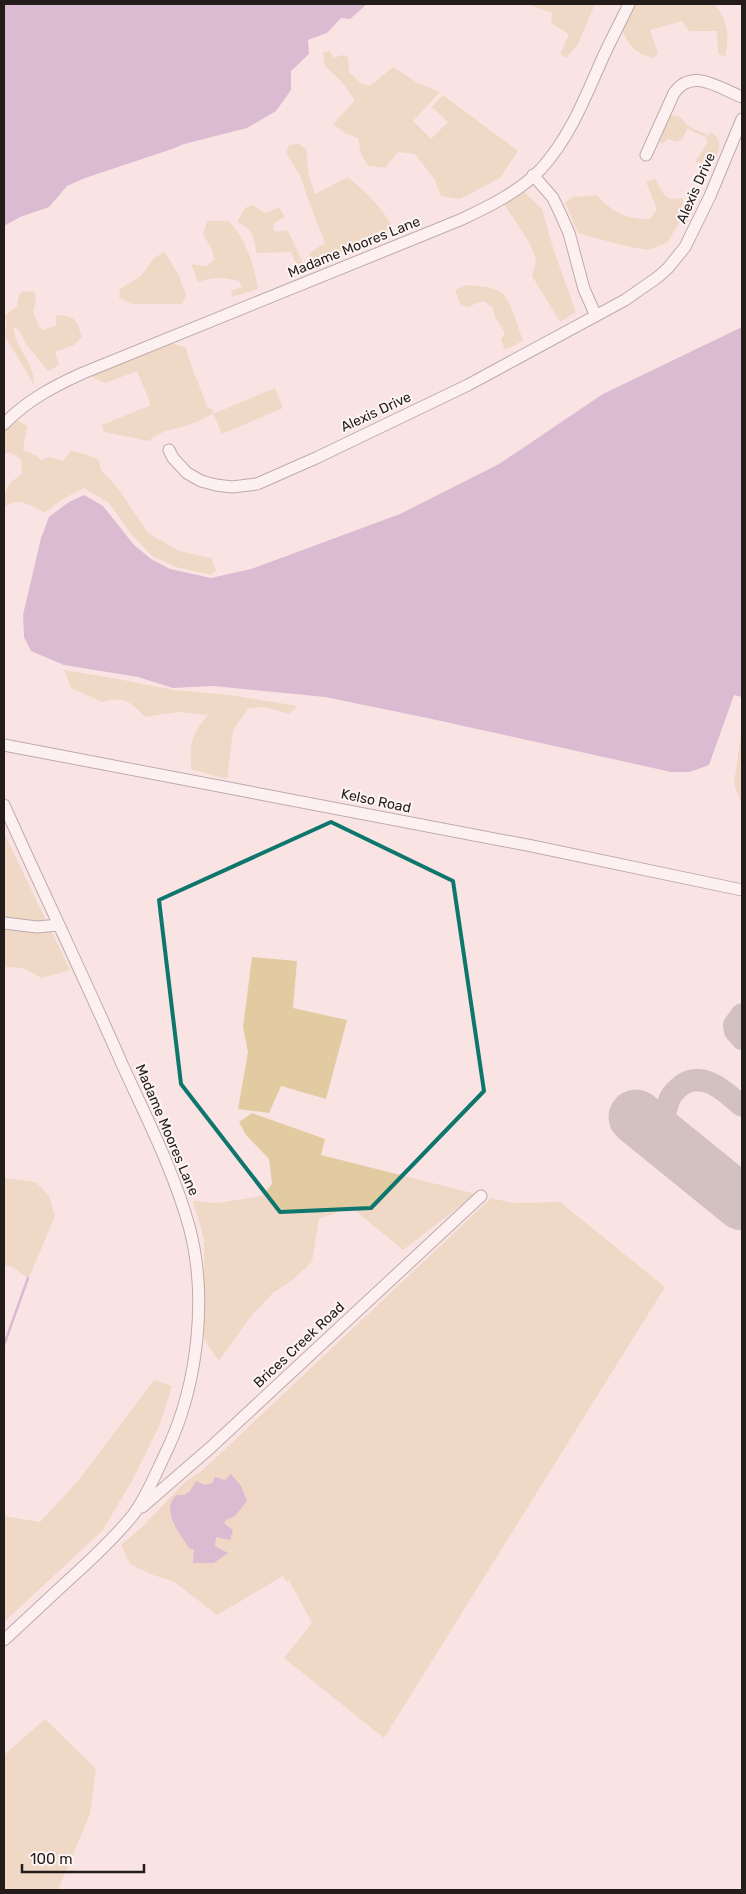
<svg xmlns="http://www.w3.org/2000/svg" width="746" height="1894" viewBox="0 0 746 1894" font-family="Rubik,sans-serif">
<style>
.green{fill:#e2cba1}
.water{fill:#b489ba}
.lines{fill:none;stroke-linecap:round;stroke-linejoin:round}
.stream{stroke:#b489ba;stroke-width:2.5}
.taxiway{stroke:#a49494;stroke-width:22}
.runway{stroke:#a49494;stroke-width:55}
.minor-casing{stroke:#786564;stroke-width:13}
.minor{stroke:#fff;stroke-width:11}
.marked{fill:none;stroke:#0f766e;stroke-width:4;stroke-linejoin:round}
.labels{text-anchor:middle;dominant-baseline:central;stroke-width:4;stroke-linejoin:round;paint-order:stroke}
.street-label{font-size:14px;fill:#231c1b;stroke:#fdf5f4}
</style>
<rect width="100%" height="100%" fill="#f9e4e3"/>
<!-- green -->
<path class="green" d="M530 4H595L578 44 566 58 560 54 569 34 551 23 552 13 530 5Z
M633 4H714C728 19 730 38 725 57L718 53 717 31H689L682 21 650 30 658 54 653 58C634 52 629 47 622 29Z
M330 51 334 58 342 55 348 57 349 72 362 84 370 86 393 67 416 82 440 92 413 121 431 139 448 122 432 107 443 95 518 151 500 178 460 199 441 196 435 180 415 154 398 152 385 168 368 166 361 154 358 138 345 133 333 124 355 100 341 81 325 66 323 52Z
M668 116C685 115 680 120 689 126 695 130 702 132 708 135L711 132C723 140 720 150 714 161L707 163 695 162 707 143 706 137 687 129 682 140 676 142 669 139 662 144 660 141Z
M299 144 306 149 309 177 315 194 348 177C367 193 383 208 394 230L356 247 311 262 309 253 325 243 307 196 301 177 286 153 289 145Z
M655 179 663 193 670 199 683 198 682 218 667 243 648 250 625 246 578 233 565 202 574 197 597 195C611 212 628 220 650 219L657 209 646 182Z
M523 191 542 209 554 251 576 312 560 322 532 276C533 271 537 263 535 257 533 245 510 214 503 203Z
M252 205 266 213 279 207 285 217 274 223 273 230 277 232 287 230 291 237 304 265 297 266 291 252 256 253C255 237 252 229 237 222L245 208Z
M207 221H229C248 243 253 262 258 289L232 297 231 291 242 287 239 281C223 277 214 277 198 282L191 264 206 266 215 259 211 248 203 234Z
M165 252 179 276 186 295 182 304H132L119 298 120 289 141 276 155 257Z
M467 285C478 286 493 286 502 293 510 298 519 330 523 341L505 350 501 340 505 333 494 315 493 308 484 301 467 307 461 305 455 290Z
M23 291 35 292 36 302 33 311 39 326 43 330 56 325V315C76 316 76 319 82 337L74 345 55 352 59 365 48 371 26 344 19 330 13 327C16 349 35 363 34 385L5 336 7 322 4 317 17 306 19 295Z
M166 342 186 347C190 368 201 386 207 407L213 410V414L275 388 283 408 222 434 213 414C206 417 198 422 191 424 176 430 161 429 149 441L104 432 102 425 151 405 137 371 105 383 90 376Z
M15 419 27 426 23 450 35 455 41 460 50 457 63 461 71 451 85 454 99 460 101 470 117 487 148 533 179 551 211 558 216 570 211 575 176 567 152 556 133 536 109 503 84 488 63 499 45 513C30 505 19 496 4 507 4 490 7 484 22 474L21 459 11 453H4V428Z
M64 670 118 679 174 690 230 695 298 706 289 714 265 707 249 708 233 730 227 779 191 769C190 743 191 735 208 715L178 712 145 717C129 701 125 696 102 702L71 688Z
M742 727V805L734 784Z
M4 833 70 970 42 978 23 968 4 967Z
M252 957 297 961 293 1008 347 1020 326 1099 281 1086 269 1113 238 1109 248 1052 243 1027Z
M252 1113 325 1139 321 1155 476 1194 403 1250 351 1207 319 1219 312 1262 291 1281 273 1293 252 1315 219 1361 204 1339V1239L193 1201 217 1203 262 1196 272 1184 269 1159 246 1135 239 1122Z
M4 1178 36 1182 49 1196 55 1216 31 1273 28 1278 12 1267 4 1265Z
M491 1198 513 1203 560 1202 665 1287 384 1738 284 1658 312 1623 289 1580 287 1582 283 1576 217 1615 173 1581 153 1575 130 1564 121 1545 142 1527 185 1482 204 1469Z
M154 1380 172 1386 160 1424 132 1481 102 1531 4 1622V1516L40 1522 78 1481Z
M45 1719 96 1769 90 1814 58 1890H4V1755Z"/>
<!-- water -->
<path class="water" d="M4 4H367L350 19 341 18 327 33 308 40 309 54 291 71V90L276 111 247 128 184 144 172 149 85 178 67 186 49 207 20 217 4 226Z
M742 327V697L734 695 709 765 690 772H671L432 719 325 697 214 686 173 688 138 677 64 665 31 651 24 637 23 615 41 538 49 517 69 502 84 495 103 506 134 545 151 559 170 569 211 578 251 569 400 514 499 464 603 394Z
M231 1474 241 1486 247 1501 235 1516 226 1520 224 1523 233 1530 230 1540 216 1537 215 1546 228 1553 214 1563H193L194 1550 189 1548C181 1535 159 1509 177 1495H184L190 1491 196 1481 205 1485 212 1483 215 1477 225 1480Z"/>
<g class="lines">
<!-- stream -->
<path class="stream" d="M4 1345 28 1278"/>
<!-- taxiway -->
<path class="taxiway" d="M742 1014 734 1025 735 1031 742 1039
M661 1137C663 1124 665 1110 670 1098 673 1092 678 1088 683 1084 706 1071 726 1093 742 1106"/>
<!-- runway -->
<path class="runway" d="M636 1117 742 1203"/>
<defs>
<path id="minor" d="M646 155 674 93C692 67 719 88 742 97
M533 175 553 198 561 215 569 233 584 289 596 316
M4 424C26 401 54 386 83 373L460 220C488 207 519 192 541 169 571 136 586 95 604 55 612 38 621 21 629 4
M169 450 173 458 187 473 201 481 216 485 232 487 257 484 316 458 468 385 625 300 658 277 668 268 685 247 710 196 742 119
M4 745 532 846 742 890
M4 805C43 892 84 977 122 1064 146 1117 173 1169 189 1226 208 1296 198 1383 168 1448 157 1470 148 1495 133 1515 115 1537 94 1557 73 1576 50 1597 27 1619 4 1640
M4 923 37 927 59 925
M142 1507 210 1448 481 1196"/>
</defs>
<!-- minor casing -->
<use href="#minor" class="minor-casing"/>
<!-- minor -->
<use href="#minor" class="minor"/>
</g>
<!-- marked area -->
<path d="M0 0H746V1894H0ZM331 822 453 881 484 1091 371 1208 280 1212 181 1084 159 900Z" fill="#f9e4e3" fill-opacity=".55" fill-rule="evenodd"/>
<path class="marked" d="M331 822 453 881 484 1091 371 1208 280 1212 181 1084 159 900Z"/>
<g class="labels">
<!-- street labels -->
<g class="street-label">
<text transform="translate(696 188) rotate(-66)">Alexis Drive</text>
<text transform="translate(354 247) rotate(-22)">Madame Moores Lane</text>
<text transform="translate(376 412) rotate(-25)">Alexis Drive</text>
<text transform="translate(376 801) rotate(12)">Kelso Road</text>
<text transform="translate(167 1130) rotate(67)">Madame Moores Lane</text>
<text transform="translate(299 1345) rotate(-43)">Brices Creek Road</text>
</g>
</g>
<!-- border -->
<rect width="746" height="1894" fill="none" stroke="#231c1b" stroke-width="10"/>
<!-- scale -->
<path d="M22 1864v8h122v-8" fill="none" stroke="#231c1b" stroke-width="2.5"/>
<text x="30" y="1864" font-size="15" fill="#231c1b" stroke="#fdf5f4" stroke-width="4" paint-order="stroke">100 m</text>
</svg>
